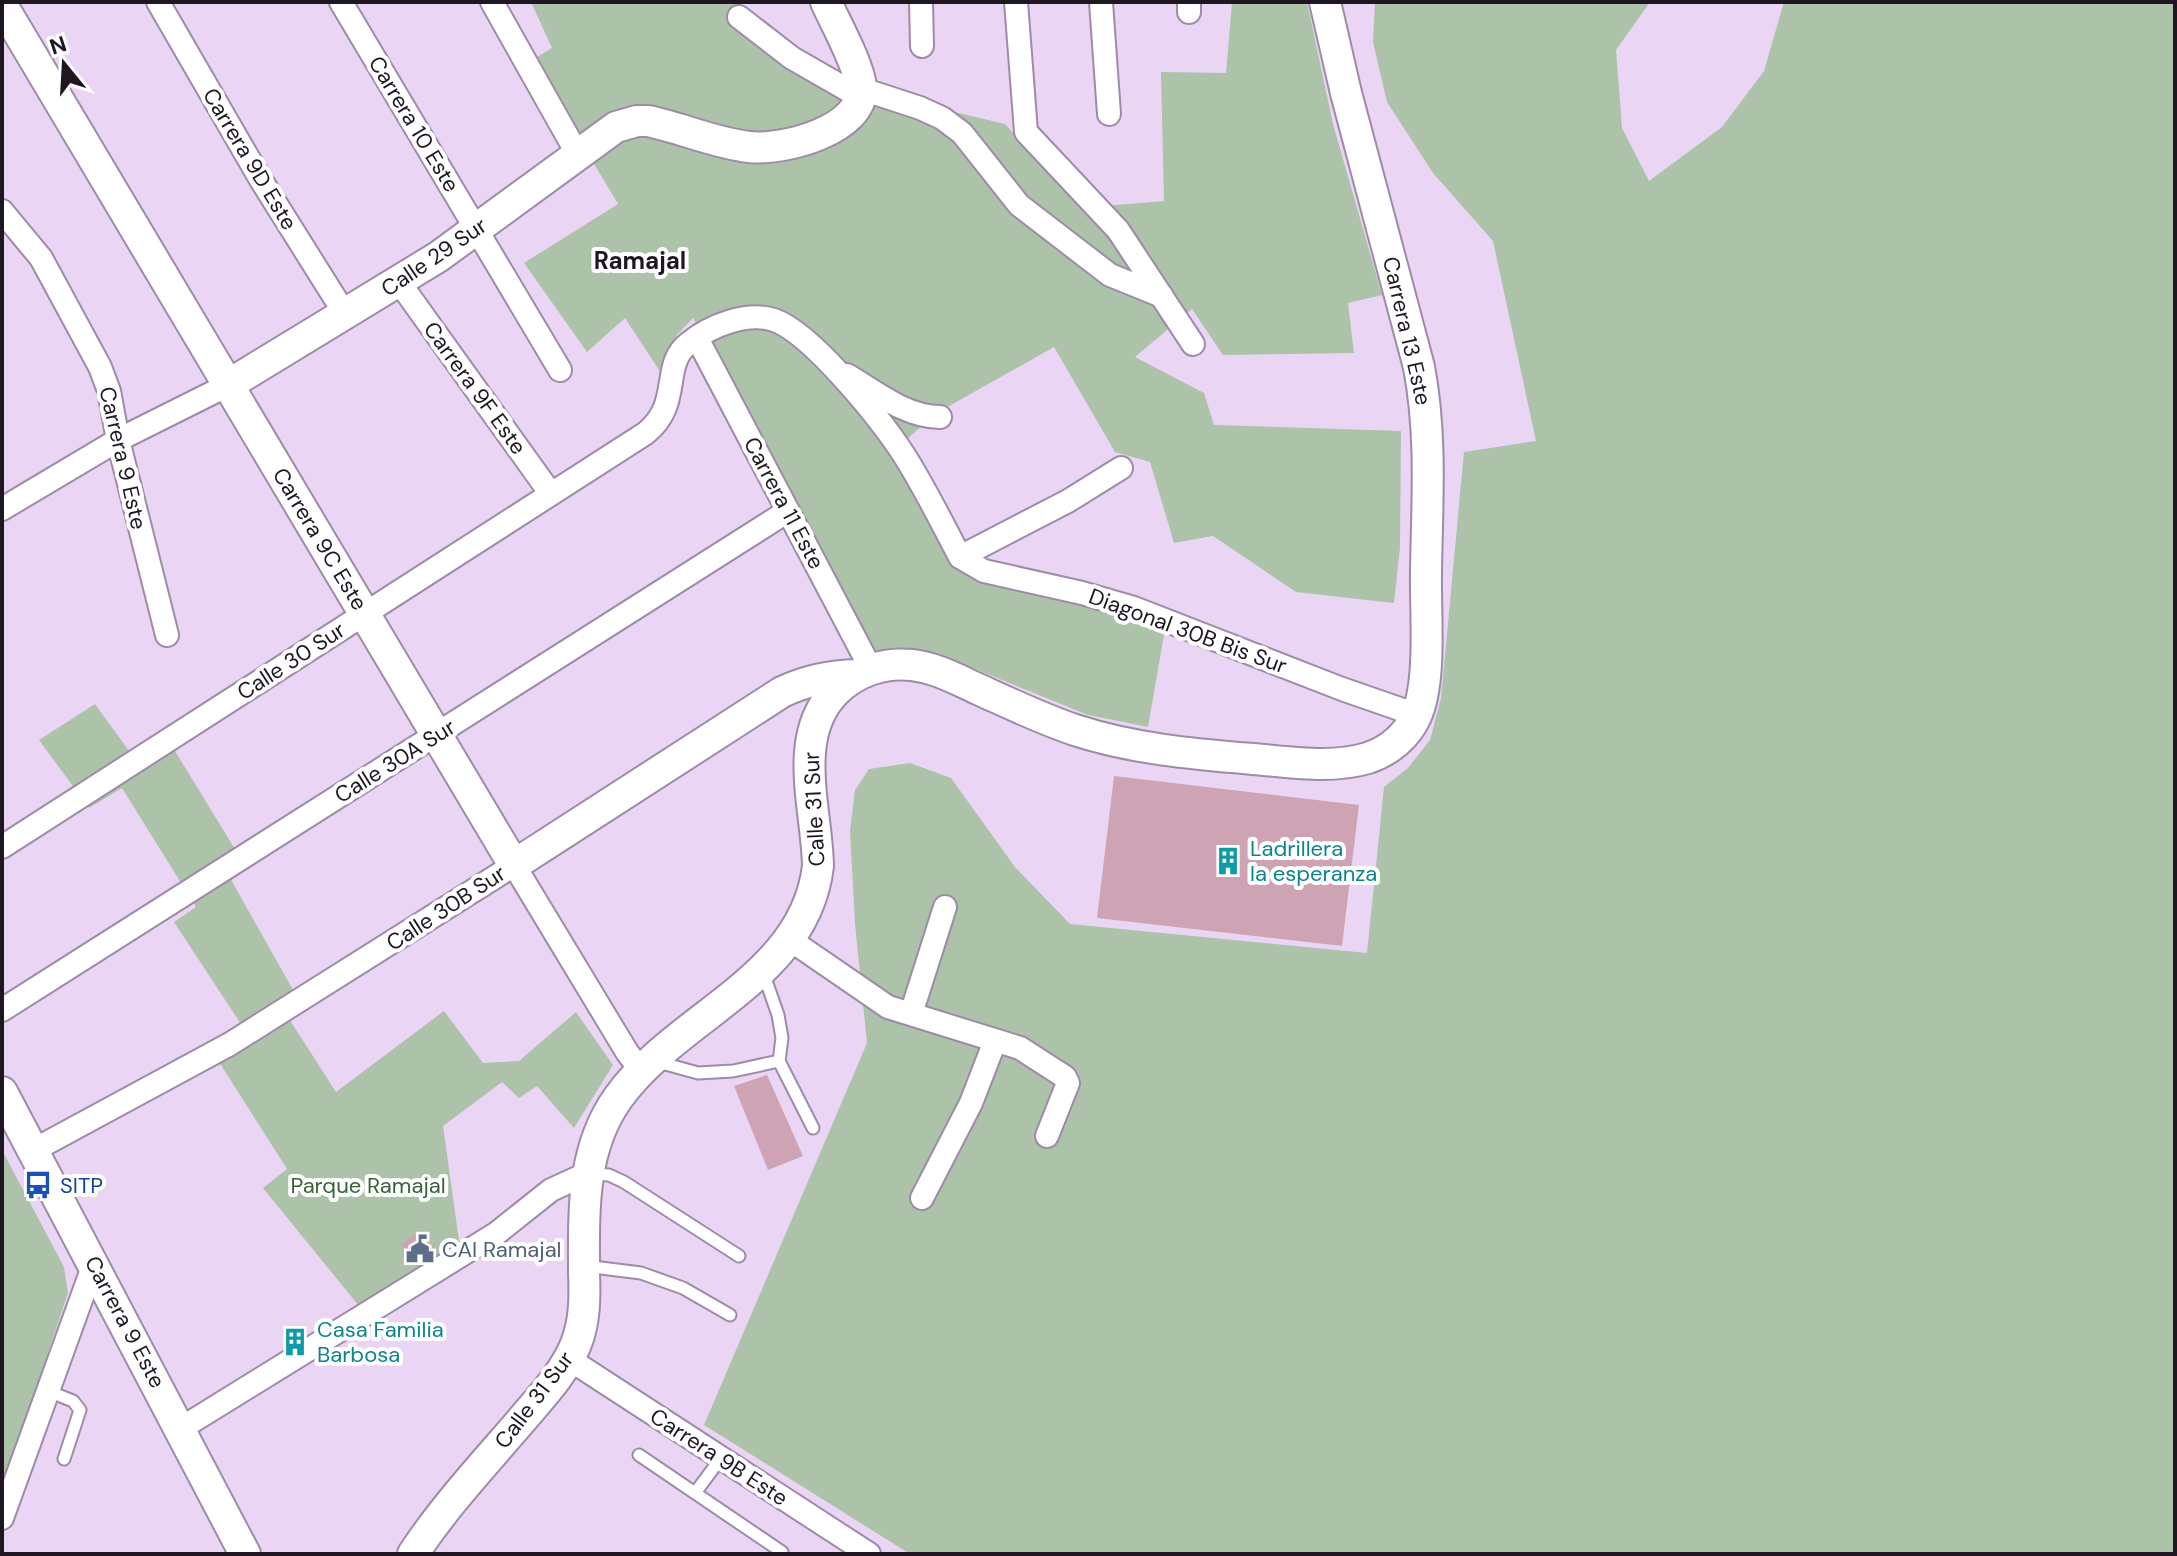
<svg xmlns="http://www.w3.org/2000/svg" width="2177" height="1556" viewBox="0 0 2177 1556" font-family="'DM Sans',sans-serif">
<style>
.green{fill:#acc2a9}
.building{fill:#cea3b4}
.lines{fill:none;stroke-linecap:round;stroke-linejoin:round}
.lane-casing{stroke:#9e8ba7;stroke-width:15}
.street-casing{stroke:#9e8ba7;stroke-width:26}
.secondary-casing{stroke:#9e8ba7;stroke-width:34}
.lane{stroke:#fff;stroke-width:11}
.street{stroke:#fff;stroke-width:22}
.secondary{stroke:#fff;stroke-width:30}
.labels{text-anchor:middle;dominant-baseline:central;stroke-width:8;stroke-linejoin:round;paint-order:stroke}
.street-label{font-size:22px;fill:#1e1722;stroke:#fff}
.culture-label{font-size:22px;fill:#0d838f;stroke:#fff;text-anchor:start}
.transit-label{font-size:22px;fill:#164399;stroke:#fff;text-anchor:start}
.park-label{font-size:22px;fill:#386235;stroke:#fff}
.service-label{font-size:22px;fill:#4e5e75;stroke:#fff;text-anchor:start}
.neighbourhood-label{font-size:24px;font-weight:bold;fill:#1e1722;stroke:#fff}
</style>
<rect width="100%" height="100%" fill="#ead6f4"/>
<!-- green -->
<path class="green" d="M531 2H734L845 86 1005 124 1081 208 1164 201 1161 72 1226 73 1232 2H1307L1333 124 1382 295 1348 303 1354 353 1223 355 1192 309 1135 357 1204 393 1214 425 1401 431 1400 548 1394 603 1296 592 1213 536 1174 543 1150 462 1115 452 1054 347 935 414 893 452 951 554 1165 629 1148 727 1088 715 936 653 907 649 875 653 693 318 677 335 661 373 625 318 587 352 524 263 618 204 532 60 552 48Z
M1375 2H1650L1616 50 1622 128 1649 181 1722 127 1764 71 1784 2H2175V1554H910L704 1425 867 1043 855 924 850 831 855 790 869 769 910 763 951 778 1015 867 1070 924 1367 953 1384 787 1408 768 1430 740 1441 698 1464 452 1536 441 1493 241 1433 173 1387 102 1373 42Z
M95 704 132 755 164 733 241 859 225 869 293 990 277 1000 336 1092 444 1011 483 1063 519 1061 576 1012 613 1065 574 1128 537 1086 519 1098 502 1082 443 1126 460 1248 359 1306 263 1188 287 1169 219 1062 252 1041 174 922 196 907 122 788 89 808 39 740Z
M2 1150 64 1267 68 1293 2 1490Z"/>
<!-- building -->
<path class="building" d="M1114 776 1359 805 1342 946 1097 918Z
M767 1075 803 1156 768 1170 734 1086Z
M420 1230 438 1253 417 1266 401 1245Z"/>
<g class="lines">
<defs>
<path id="lane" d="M763 972 778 1015 782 1038 779 1061 813 1128
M658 1062 698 1073 733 1071 779 1061
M591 1174 609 1175 624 1182 739 1256
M585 1266 641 1273 683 1288 730 1315
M48 1391 73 1401 80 1410 64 1459
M639 1455 782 1552
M695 1493 721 1458"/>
<path id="street" d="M158 2 261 180 345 314
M341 2 560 370
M492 2 578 155
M921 2 922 46
M1016 2 1026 132 1118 230 1193 344
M1101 2 1109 114
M1189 2V12
M739 17 792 58 860 97
M862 89 920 108 942 118 962 133 1019 205 1110 275 1162 296
M2 211 41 258 100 367 109 391 118 440 167 635
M399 282 551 494
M697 338 871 669
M847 375C876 392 906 417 940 417
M2 509 118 440 228 385
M960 557 1068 501 1121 468
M2 847 646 433C683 403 660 365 689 343 710 326 747 311 774 320 812 333 882 421 904 455 925 488 942 523 960 557L984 571 1082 593 1134 608 1342 689 1417 715
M789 939 888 1007 1020 1048 1065 1077 1068 1083 1047 1136
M2 1010 788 511
M911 1014 945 907
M34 1150 230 1044 514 865 627 1052 641 1071
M922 1198 971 1103 995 1041
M569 1359 869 1554
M180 1429 497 1233 551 1190 586 1174
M2 1518 94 1264"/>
<path id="secondary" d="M2 5 514 865 782 692C808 680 829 676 858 675
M228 385 438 257 616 127 637 121H648C682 128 714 143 749 147 782 151 865 130 861 87 859 65 836 24 826 2
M2 1092 245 1554
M413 1554C444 1507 483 1465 520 1422 540 1398 564 1374 576 1344 585 1321 585 1297 584 1273 584 1212 581 1150 618 1098 677 1015 805 979 818 866 817 809 791 737 835 692 856 671 884 662 912 665 937 668 958 680 980 690 1011 704 1042 719 1075 730 1133 749 1193 754 1253 759 1291 762 1331 769 1368 758 1389 751 1407 736 1416 716 1432 681 1425 611 1426 572 1427 502 1432 436 1419 367L1346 93 1325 2"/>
</defs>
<!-- lane casing -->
<use href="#lane" class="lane-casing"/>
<!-- street casing -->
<use href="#street" class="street-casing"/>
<!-- secondary casing -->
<use href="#secondary" class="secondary-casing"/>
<!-- lane -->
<use href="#lane" class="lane"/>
<!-- street -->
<use href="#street" class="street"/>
<!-- secondary -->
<use href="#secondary" class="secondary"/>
</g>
<!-- icons -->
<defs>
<symbol id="building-bare" viewBox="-9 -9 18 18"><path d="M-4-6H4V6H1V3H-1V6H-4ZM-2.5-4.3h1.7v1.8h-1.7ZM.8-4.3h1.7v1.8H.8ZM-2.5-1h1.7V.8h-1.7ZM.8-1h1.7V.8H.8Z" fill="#0f9aa8" stroke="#fff" stroke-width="2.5" paint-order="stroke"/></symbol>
<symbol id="bus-bare" viewBox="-9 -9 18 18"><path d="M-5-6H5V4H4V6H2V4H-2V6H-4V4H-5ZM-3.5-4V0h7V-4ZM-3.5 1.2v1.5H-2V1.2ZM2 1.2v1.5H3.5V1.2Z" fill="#1a4fb4" stroke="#fff" stroke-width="2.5" paint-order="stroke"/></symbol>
<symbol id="civic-bare" viewBox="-9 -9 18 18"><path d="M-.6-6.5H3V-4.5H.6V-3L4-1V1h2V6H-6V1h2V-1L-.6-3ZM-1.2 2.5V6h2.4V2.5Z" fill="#5c6f8a" stroke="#fff" stroke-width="2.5" paint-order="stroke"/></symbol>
</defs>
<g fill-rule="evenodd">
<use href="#building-bare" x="1208" y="841" width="40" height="40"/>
<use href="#bus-bare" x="18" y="1165" width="40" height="40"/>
<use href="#civic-bare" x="400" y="1229" width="40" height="40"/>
<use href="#building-bare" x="275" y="1322" width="40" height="40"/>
</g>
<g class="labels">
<!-- street labels -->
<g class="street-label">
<text transform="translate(414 124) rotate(59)">Carrera 10 Este</text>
<text transform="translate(250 159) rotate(59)">Carrera 9D Este</text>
<text transform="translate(434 257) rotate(-34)">Calle 29 Sur</text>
<text transform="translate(1407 331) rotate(77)">Carrera 13 Este</text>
<text transform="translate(475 388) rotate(54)">Carrera 9F Este</text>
<text transform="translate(123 458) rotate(77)">Carrera 9 Este</text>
<text transform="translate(784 503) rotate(62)">Carrera 11 Este</text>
<text transform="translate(320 539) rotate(59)">Carrera 9C Este</text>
<text transform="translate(1188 631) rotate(20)">Diagonal 30B Bis Sur</text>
<text transform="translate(291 661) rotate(-33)">Calle 30 Sur</text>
<text transform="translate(395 761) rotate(-32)">Calle 30A Sur</text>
<text transform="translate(814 809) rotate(-93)">Calle 31 Sur</text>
<text transform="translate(446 908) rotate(-33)">Calle 30B Sur</text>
<text transform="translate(125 1322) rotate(62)">Carrera 9 Este</text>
<text transform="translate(534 1400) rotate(-53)">Calle 31 Sur</text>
<text transform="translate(719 1457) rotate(33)">Carrera 9B Este</text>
</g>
<!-- culture labels -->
<g class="culture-label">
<text x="1250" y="848">Ladrillera<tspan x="1250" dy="25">la esperanza</tspan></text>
<text x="317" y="1329">Casa Familia<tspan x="317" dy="25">Barbosa</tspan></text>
</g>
<!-- transit labels -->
<g class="transit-label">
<text x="60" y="1185">SITP</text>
</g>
<!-- park labels -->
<g class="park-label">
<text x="368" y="1185">Parque Ramajal</text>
</g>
<!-- service labels -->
<g class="service-label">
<text x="442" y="1249">CAI Ramajal</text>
</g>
<!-- neighbourhood labels -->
<g class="neighbourhood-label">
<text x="640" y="260">Ramajal</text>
</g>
</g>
<!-- border -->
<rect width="2177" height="1556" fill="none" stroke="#1e1722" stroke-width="8"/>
<!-- north arrow -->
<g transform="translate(64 64) rotate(342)" stroke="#ffffff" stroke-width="6" paint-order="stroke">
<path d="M0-6L14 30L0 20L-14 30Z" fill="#1e1722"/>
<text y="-12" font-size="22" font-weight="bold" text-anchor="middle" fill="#1e1722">N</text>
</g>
</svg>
